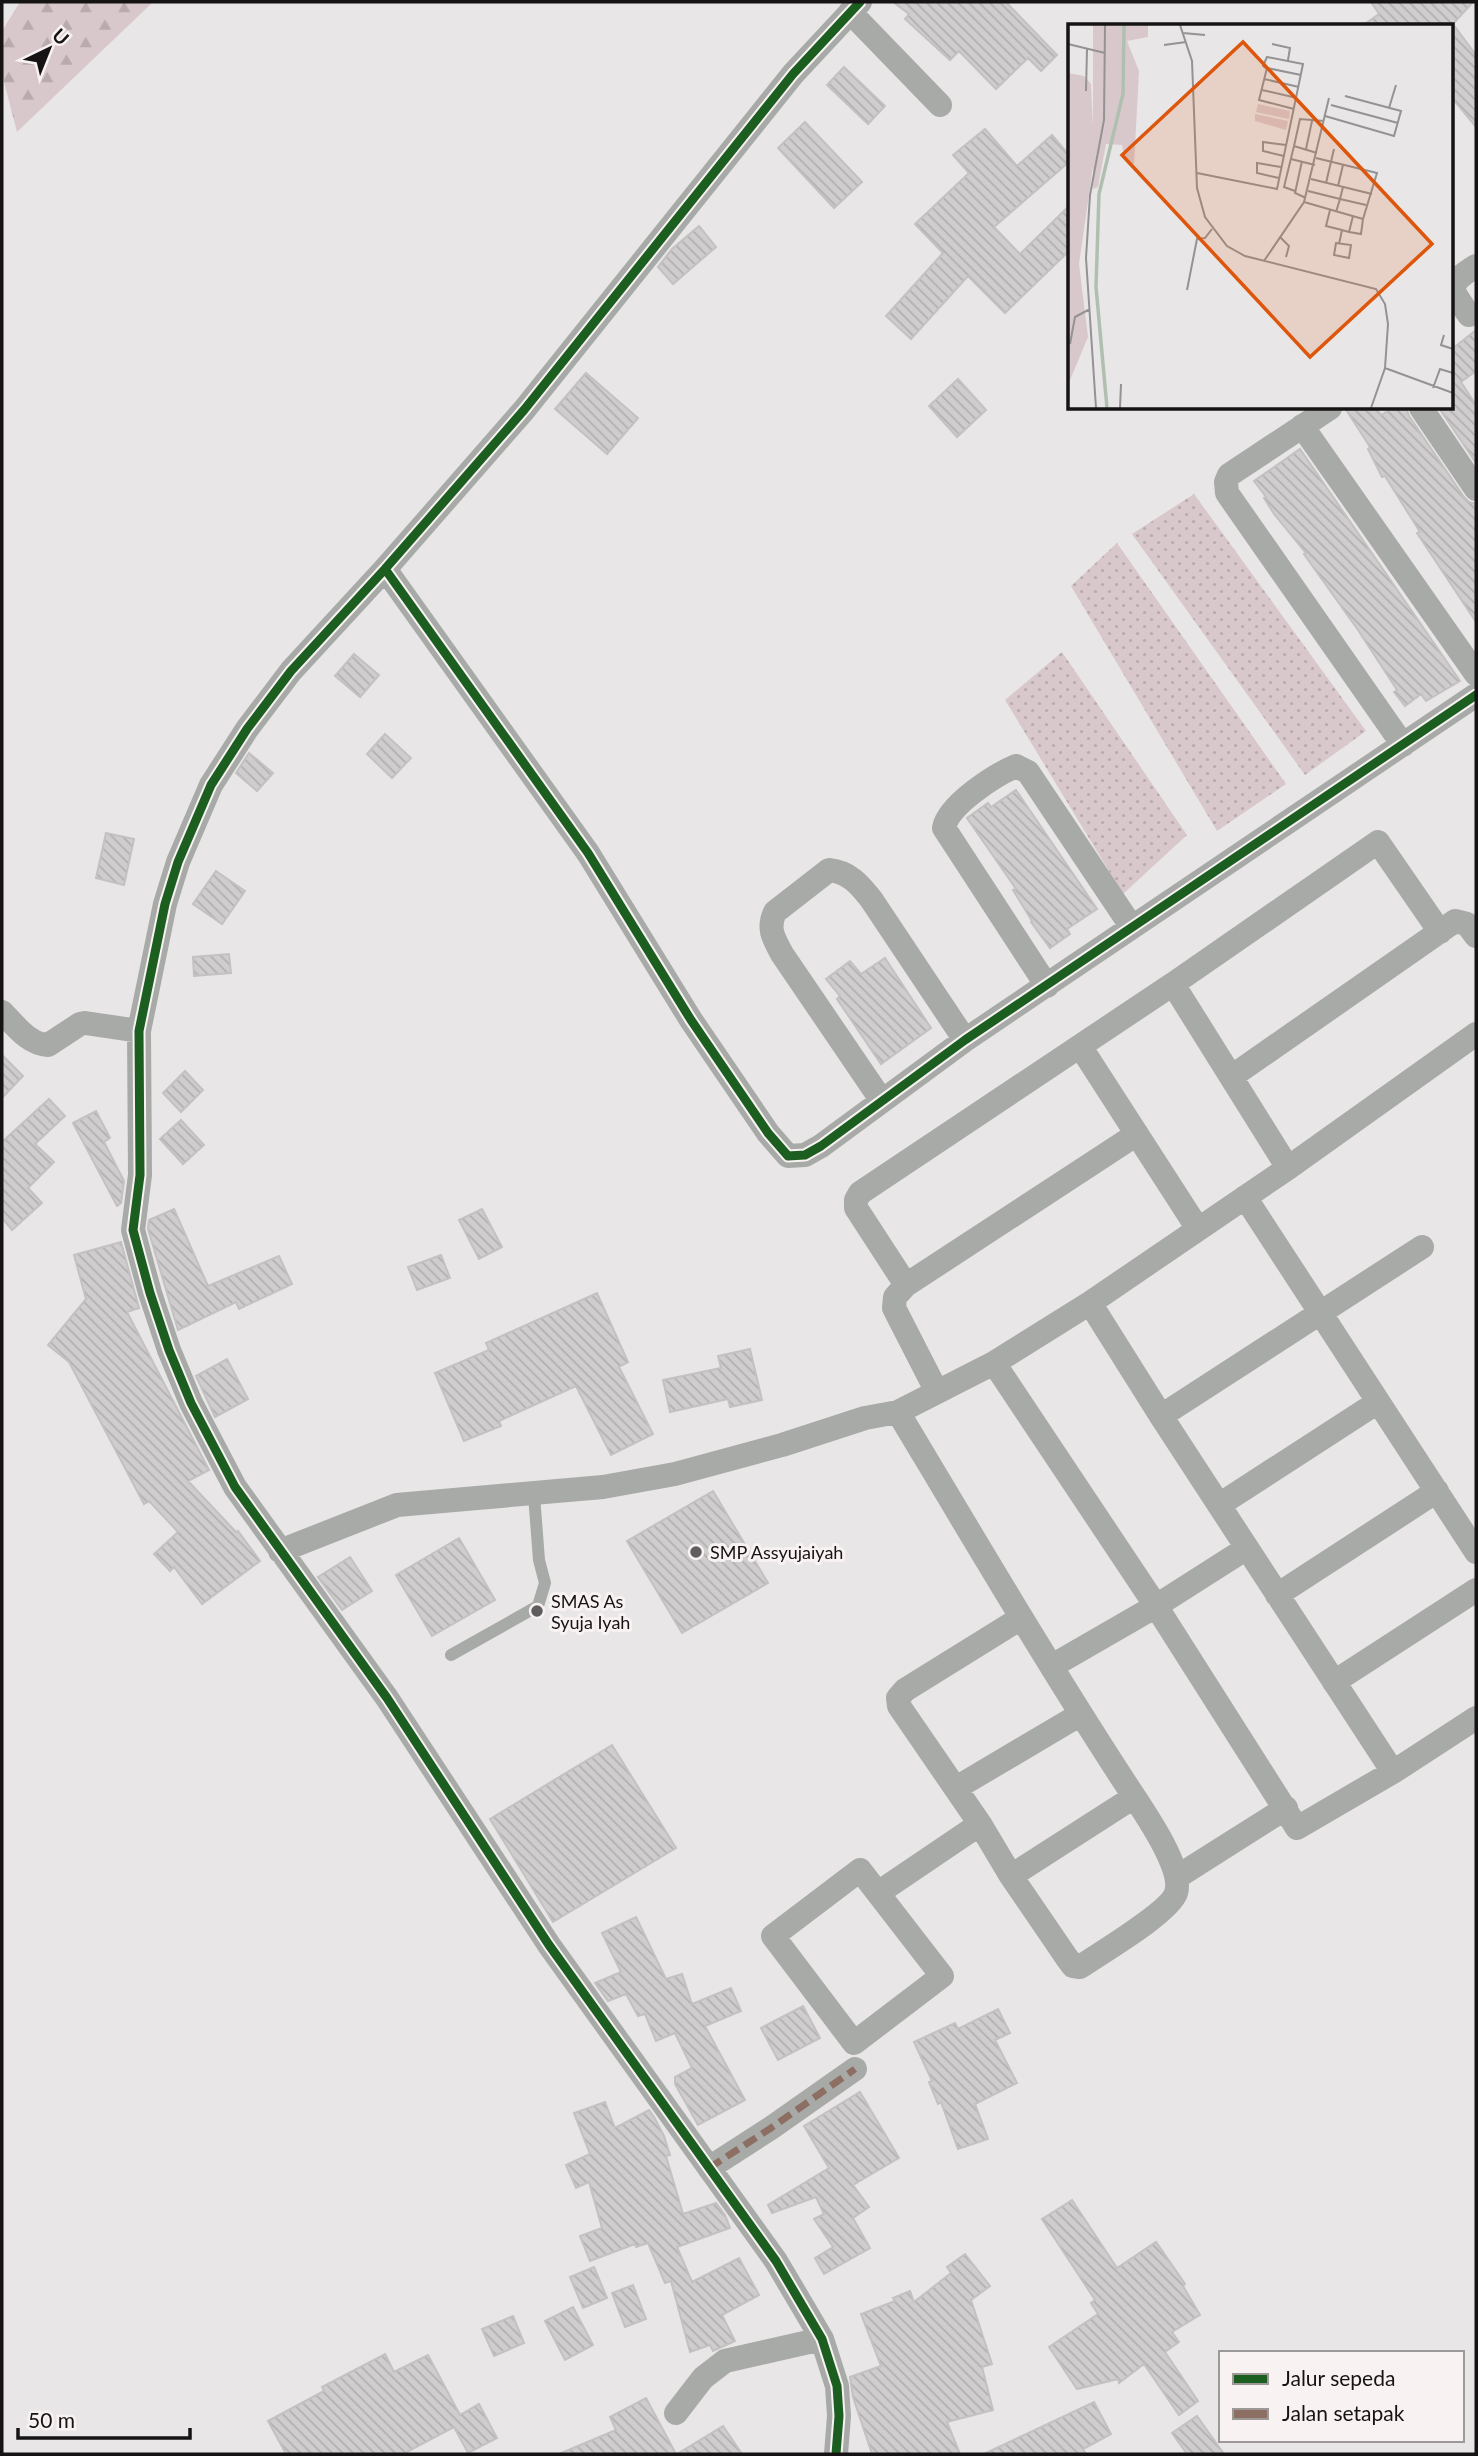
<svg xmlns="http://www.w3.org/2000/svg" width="1478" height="2456" viewBox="0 0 1478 2456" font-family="Lato,sans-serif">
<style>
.grass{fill:url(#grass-dots)}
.forest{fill:url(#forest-firs)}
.building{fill:url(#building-back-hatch);stroke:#c3c1c2;stroke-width:2}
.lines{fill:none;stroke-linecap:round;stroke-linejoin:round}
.lane{stroke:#a8aaa7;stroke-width:12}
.street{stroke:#a8aaa7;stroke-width:24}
.quiet{stroke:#8d6e63;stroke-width:7;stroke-dasharray:14 7;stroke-linecap:butt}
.cycleway-casing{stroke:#f8f2f3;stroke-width:13}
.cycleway{stroke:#1b5e20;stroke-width:9}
.poi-dot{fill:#5f5d5d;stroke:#f8f2f3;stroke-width:2.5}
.labels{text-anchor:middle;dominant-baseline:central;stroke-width:6;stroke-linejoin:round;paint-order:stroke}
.poi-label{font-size:18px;fill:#151313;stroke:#f8f2f3;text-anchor:start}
.inset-river{fill:none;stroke:#afc0b0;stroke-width:3.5}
.inset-road{fill:none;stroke:#949292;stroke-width:2}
.view{fill:#dd560c;fill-opacity:0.15;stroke:#dd560c;stroke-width:3.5}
.inset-edge{fill:none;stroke:#151313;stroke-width:3.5}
</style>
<defs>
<pattern id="grass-dots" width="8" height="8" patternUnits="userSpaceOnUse" patternTransform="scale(1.75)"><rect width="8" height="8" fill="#d9c8cb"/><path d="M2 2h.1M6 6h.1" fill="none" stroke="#b9abad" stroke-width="1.8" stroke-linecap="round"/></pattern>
<pattern id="forest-firs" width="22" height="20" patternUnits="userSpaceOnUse" patternTransform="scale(1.75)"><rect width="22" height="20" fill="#d9c8cb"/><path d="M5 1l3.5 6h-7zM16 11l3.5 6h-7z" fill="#b9abad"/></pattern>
<pattern id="building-back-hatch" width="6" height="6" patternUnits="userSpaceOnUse" patternTransform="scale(1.75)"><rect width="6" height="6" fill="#cfcdcd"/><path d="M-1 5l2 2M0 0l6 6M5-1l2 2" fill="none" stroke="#b1afaf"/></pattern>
</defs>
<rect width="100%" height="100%" fill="#e9e6e7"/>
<!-- grass -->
<path class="grass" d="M1194 494 1366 731 1305 775 1132 534Z
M1117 543 1286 784 1217 831 1071 586Z
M1062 652 1187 835 1123 894 1005 700Z"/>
<!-- forest -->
<path class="forest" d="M20 2H153L17 132 2 74V31Z"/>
<!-- building -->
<path class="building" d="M893 2H1006L1057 55 1041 71 1028 58 996 89 959 51 950 60 905 19 909 14Z
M1371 2H1473L1453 24 1476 55V127L1452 98V25L1362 26 1379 14Z
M844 67 885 106 868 124 827 85Z
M805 122 862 182 834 208 778 148Z
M985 129 1017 166 1052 135 1070 156V161L994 227 1020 254 1070 205V250L1005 313 968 276 911 339 886 316 943 253 915 224 969 173 953 155Z
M699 226 716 247 673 284 658 267 672 249Z
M1476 330V371L1461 382 1476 405V463L1439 408H1452V349Z
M586 373 638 418 607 454 555 409Z
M958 379 986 410 957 437 929 406Z
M1345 408H1376L1381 415 1393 408H1406L1409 416 1464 497 1469 502 1476 504V622L1417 533 1420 532 1385 476 1382 477 1368 449 1370 447Z
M1300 449 1460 681 1426 701 1421 694 1405 706 1394 692 1397 690 1358 630 1304 554 1306 553 1274 514 1264 498 1266 497 1254 481Z
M354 654 379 675 360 697 335 676Z
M385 734 411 758 392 778 367 754Z
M249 753 273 773 257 791 236 773Z
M1016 790 1097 909 1067 929 1070 934 1050 948 1031 922 1032 921 1013 890 1016 889 967 818 988 803 991 807Z
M106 833 134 839 124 885 96 878Z
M216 871 245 891 222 924 193 904Z
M229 954 231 973 194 976 193 957Z
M885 958 931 1028 881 1064 837 999 840 996 826 979 850 961 861 974Z
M2 1055 23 1076 2 1098Z
M185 1071 203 1090 181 1112 163 1093Z
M49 1099 65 1116 35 1144 54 1162 28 1188 42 1203 12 1230 2 1218V1142Z
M96 1111 110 1138 104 1142 124 1181 121 1203 117 1206 73 1123Z
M181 1120 204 1145 183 1164 160 1139Z
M174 1209 208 1286 279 1256 292 1284 239 1309 236 1302 178 1330 148 1229 149 1220Z
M482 1209 502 1247 479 1259 459 1220Z
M121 1242 139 1308 127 1312 209 1470 188 1481 236 1532 238 1531 260 1561 202 1604 174 1567 170 1571 154 1554 178 1532 149 1501 144 1504 69 1362 48 1345 86 1299 74 1255Z
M441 1255 450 1278 417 1290 408 1267Z
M597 1293 628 1362 619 1367 653 1434 611 1455 576 1386 499 1421 501 1426 464 1441 435 1373 489 1350 486 1343Z
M750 1349 762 1400 730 1407 728 1399 670 1412 663 1380 721 1368 718 1356Z
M227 1359 248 1399 215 1417 196 1376Z
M713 1491 768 1583 682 1633 627 1541Z
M459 1538 495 1600 432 1636 396 1575Z
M350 1557 372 1591 342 1610 318 1577Z
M612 1745 676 1848 553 1922 490 1819Z
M636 1917 666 1979 682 1974 692 2004 731 1988 741 2011 705 2026 745 2100 698 2125 675 2084V2077L692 2068 675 2033 656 2041 645 2014 638 2016 626 1994 608 2001 595 1983 621 1972 602 1933Z
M803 2006 820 2038 778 2060 761 2028Z
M998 2009 1010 2033 995 2040 1017 2083 975 2104 988 2139 958 2149 941 2102 938 2104 929 2082 932 2081 914 2042 955 2023 958 2029Z
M860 2092 899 2158 853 2185 869 2207 853 2218 870 2248 824 2274 815 2258 833 2247 814 2219 824 2214 816 2197 772 2213 768 2205 829 2168 804 2126Z
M605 2102 615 2128 649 2110 654 2117 664 2136 670 2155 666 2156 683 2214 716 2203 725 2215 730 2228 677 2247 692 2282 739 2258 759 2295 722 2315 735 2341 713 2351 710 2345 690 2352 671 2281 665 2283 648 2243 636 2247 635 2244 590 2261 580 2236 602 2228 589 2182 576 2188 566 2165 590 2154 574 2113Z
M1072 2200 1117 2268 1156 2242 1185 2284 1183 2286 1200 2315 1172 2332 1179 2342 1165 2352 1198 2401 1179 2415 1144 2364 1119 2383 1118 2379 1077 2389 1049 2347 1098 2314 1091 2303 1095 2300 1042 2219Z
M965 2254 990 2286 971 2300 992 2364 982 2367 993 2410 947 2422 960 2454H872L853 2397 850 2377 881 2366 861 2314 895 2301 893 2298 910 2291 914 2302 951 2273 947 2267Z
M594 2267 607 2298 583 2308 570 2277Z
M633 2285 646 2319 625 2327 612 2293Z
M573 2307 593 2345 565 2360 545 2321Z
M513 2316 524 2343 494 2356 482 2329Z
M385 2354 394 2372 428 2355 460 2415 479 2404 497 2438 468 2453 454 2427 403 2454H286L268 2421 324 2391 322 2387Z
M646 2398 676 2454H559L616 2430 610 2417Z
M1094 2402 1111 2434 1083 2449 1086 2454H984Z
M1197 2416 1224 2454H1187L1172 2433Z
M723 2426 742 2454H677Z"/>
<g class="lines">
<!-- lane -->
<path class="lane" d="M451 1655 538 1606 545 1583 539 1560 534 1495"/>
<!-- street -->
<path class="street" d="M850 12 940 105
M1469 315C1450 287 1446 285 1476 266
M1330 408 1229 475 1226 482 1227 493 1403 745
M1421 408 1476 489
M1302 426 1476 674
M385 569 588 853 691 1020 768 1133 788 1156 805 1155 821 1146 965 1040 1476 695
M1173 984 1378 842 1440 932
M1047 986 944 828C948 805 995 775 1016 766L1028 772 1131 926
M2 1012C15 1025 28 1044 48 1045L80 1024 85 1023 139 1031
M1080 1046 1198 1229
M1231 1077 1455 921 1467 924 1476 936
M882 1101 782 954C774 939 767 929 775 912L829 870C849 872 859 884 871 899L965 1040
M1245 1197 1476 1552
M906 1285 856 1208V1200L860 1193 1173 984 1288 1168
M1090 1303 1161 1416 1393 1772
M994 1363 1156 1606 1052 1666
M937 1392 894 1308 895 1297 906 1285 1137 1134
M898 1412C971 1534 1043 1656 1120 1775 1135 1799 1185 1866 1176 1893 1169 1913 1100 1953 1080 1967L1073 1966 1067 1958 1011 1876
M1161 1416 1422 1247
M1219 1505 1378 1402
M1247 1548 1156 1606 1297 1828 1393 1772 1476 1718
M280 1551 397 1505 603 1487 675 1474 782 1445 865 1418 898 1412 994 1363 1090 1303 1288 1168 1476 1034
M1277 1595 1437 1491
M1334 1682 1476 1590
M956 1788 1081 1714
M980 1824 899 1706 898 1698 905 1690 1021 1618
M860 1870 942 1976 854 2043 773 1936Z
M1177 1877 1286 1808
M878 1893 980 1824 1011 1876 1134 1797
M709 2168 771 2128 855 2069
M676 2413 703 2378 725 2361 822 2339
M836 2454 839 2416 837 2386 822 2339 776 2261 549 1945 387 1698 235 1487 191 1403 169 1350 150 1293 133 1230 140 1175 139 1031 165 904 178 862 211 785 247 729 291 671 385 569 524 410 793 74 860 2"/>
<!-- quiet -->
<path class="quiet" d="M709 2168 771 2128 855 2069"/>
<defs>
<path id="cycleway" d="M385 569 588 853 691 1020 768 1133 788 1156 805 1155 821 1146 965 1040 1476 695
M836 2454 839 2416 837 2386 822 2339 776 2261 549 1945 387 1698 235 1487 191 1403 169 1350 150 1293 133 1230 140 1175 139 1031 165 904 178 862 211 785 247 729 291 671 385 569 524 410 793 74 860 2"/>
</defs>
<!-- cycleway casing -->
<use href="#cycleway" class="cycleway-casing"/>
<!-- cycleway -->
<use href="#cycleway" class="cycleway"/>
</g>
<!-- markers -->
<g class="poi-dot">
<circle cx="696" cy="1552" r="7"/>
<circle cx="537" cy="1611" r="7"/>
</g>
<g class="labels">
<!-- poi labels -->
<g class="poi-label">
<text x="710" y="1552">SMP Assyujaiyah</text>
<text x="551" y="1601">SMAS As<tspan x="551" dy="21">Syuja Iyah</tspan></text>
</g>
</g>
<!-- overview -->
<g transform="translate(1068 24)">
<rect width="385" height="385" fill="#e9e6e7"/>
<path d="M0 49 16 52 23 60 25 103V143L11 240 20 313 0 361ZM190 80 222 87 221 95 188 88ZM187 90 220 97 218 106 187 97Z" fill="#d9c8cb"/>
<path d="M25 1H80V13L59 17 71 47 66 141 57 135 54 121 38 120 30 163 25 165Z" fill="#d9c8cb"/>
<path class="inset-river" d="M39 384 28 263 31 170 55 70 56 1"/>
<path class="inset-road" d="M112 1 124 37 129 164 137 193 159 222 177 232 308 265 317 280 320 300 317 344 303 384M115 9 137 11M0 20 37 29M204 20 222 24 220 36M96 21 118 18M196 55 231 63M194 66 229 74M18 67 19 25M263 81 330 99M321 84 328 61M226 85 191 76 199 44 233 51M257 92 326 112 333 87 277 72M226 122 232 95 256 97M238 125 244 97M216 132 195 127V118L218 121M248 134 309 149 295 195M223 135 247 141M234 137 227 169 238 174M129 149 209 165 235 40 199 33 195 42 199 45M211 154 189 149V139L213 143M243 155 304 170M258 159 266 125M270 162 275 141M275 163 272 175 298 181M227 167 216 163 226 122 249 129M240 167 272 175 268 188M236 178 295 195 293 210 281 208M262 186 258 202 274 206M212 213 221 222 218 233M268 219 283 221 281 234 266 231ZM271 220 274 206 281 208 285 192M196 237 236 178 261 74M119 266 129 215 137 214 144 205M376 311 373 321 385 325M2 320 7 293 22 285M317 344 385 369M365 364 372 345 385 349M28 384 18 234 22 171 36 96 37 1M52 384 53 360"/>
<path class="view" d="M175 18 364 220 242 333 54 131Z"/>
<rect width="385" height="385" class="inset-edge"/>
</g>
<!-- border -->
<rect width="1478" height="2456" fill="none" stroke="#151313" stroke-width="7"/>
<!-- legend -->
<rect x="1219" y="2351" width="245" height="91" fill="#f8f2f3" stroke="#9d9999" stroke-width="2"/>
<rect x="1233" y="2374" width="35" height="10" fill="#1b5e20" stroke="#9d9999" stroke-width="2"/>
<text x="1282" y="2386" font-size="21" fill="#151313">Jalur sepeda</text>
<rect x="1233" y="2409" width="35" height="10" fill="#8d6e63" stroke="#9d9999" stroke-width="2"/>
<text x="1282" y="2421" font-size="21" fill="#151313">Jalan setapak</text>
<!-- north arrow -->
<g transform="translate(49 49) rotate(43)" stroke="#f8f2f3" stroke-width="5" paint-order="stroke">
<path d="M0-5L12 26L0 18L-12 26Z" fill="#151313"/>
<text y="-10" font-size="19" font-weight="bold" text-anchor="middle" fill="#151313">U</text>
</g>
<!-- scale -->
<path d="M18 2428v10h172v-10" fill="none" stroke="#151313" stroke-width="3.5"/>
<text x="28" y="2428" font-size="21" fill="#151313" stroke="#f8f2f3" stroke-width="5" paint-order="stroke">50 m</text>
</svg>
